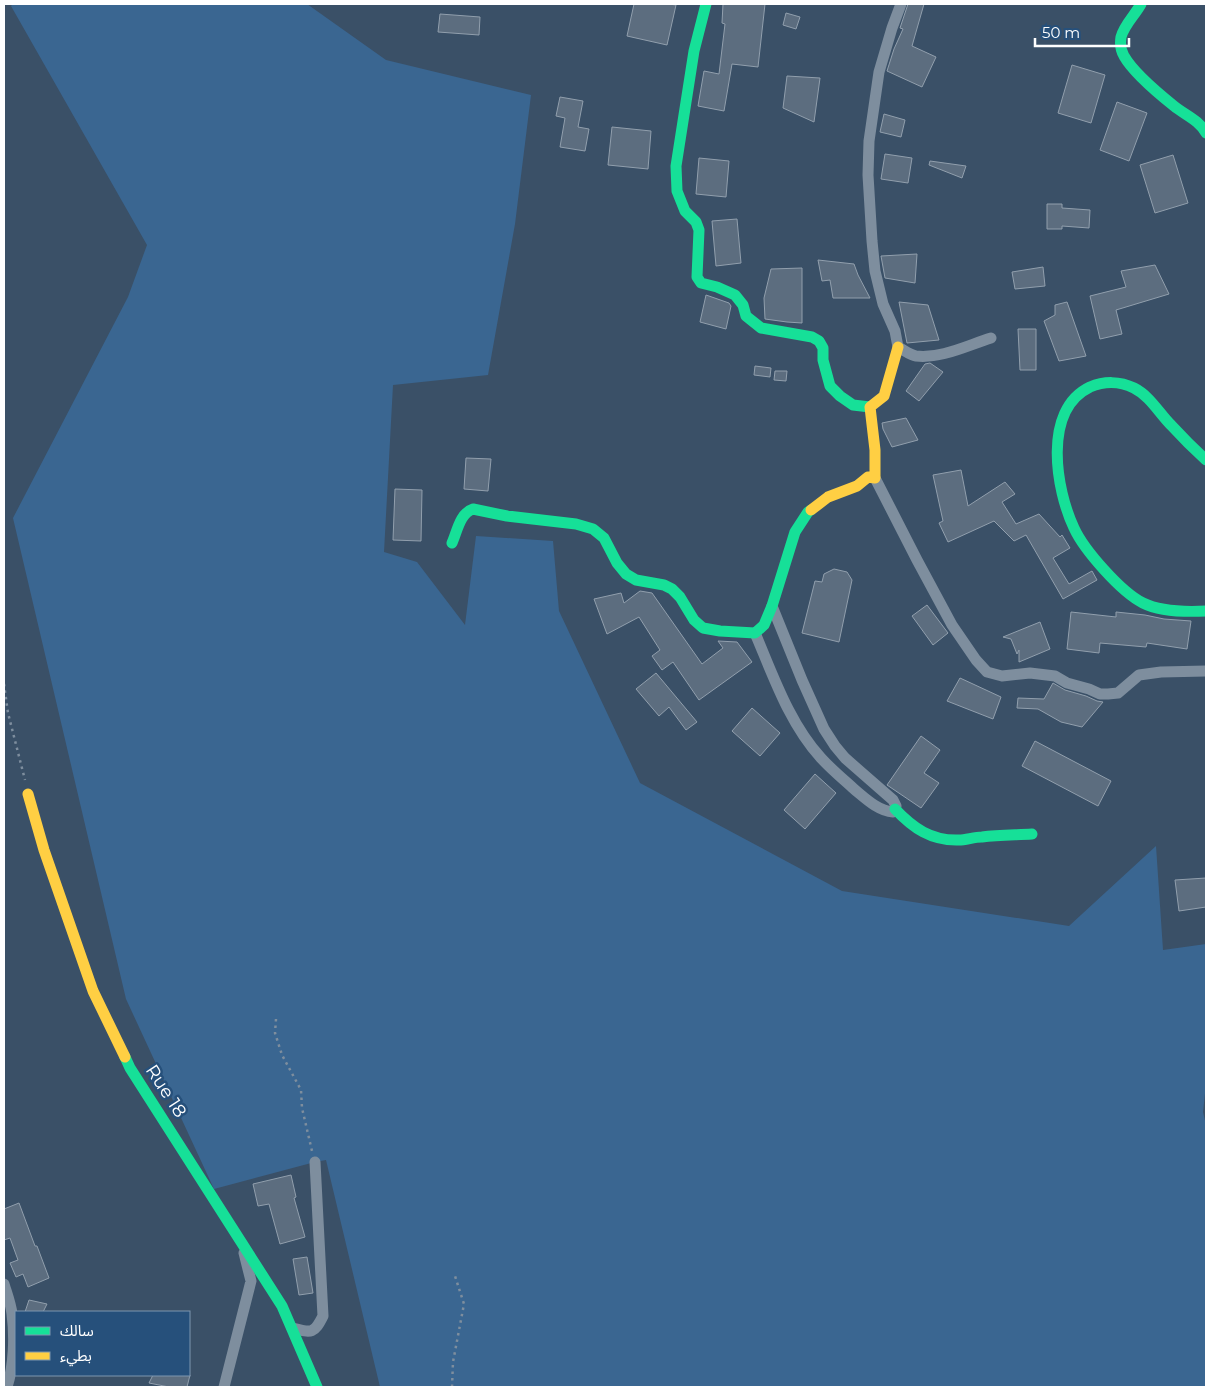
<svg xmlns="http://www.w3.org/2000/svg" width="1210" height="1391" viewBox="0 0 1210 1391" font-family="Montserrat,'Noto Sans Arabic',sans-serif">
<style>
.green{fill:#3a6691}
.building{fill:#5c6d7f;stroke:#919fad}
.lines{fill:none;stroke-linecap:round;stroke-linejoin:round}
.path{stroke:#7e8e9e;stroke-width:2.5;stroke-dasharray:2.5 4;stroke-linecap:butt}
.street{stroke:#7e8e9e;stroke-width:11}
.fast{stroke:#16e098;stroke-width:11}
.slow{stroke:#ffcf43;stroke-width:11}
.labels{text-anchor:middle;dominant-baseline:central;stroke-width:5;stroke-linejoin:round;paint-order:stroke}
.street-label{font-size:18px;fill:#fff;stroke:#26507b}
</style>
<rect width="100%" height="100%" fill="#3a5067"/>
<!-- green -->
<path class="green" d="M13 4H307L386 60 531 95 515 224 488 375 393 385 384 552 417 562 465 625 476 536 553 541 559 611 640 783 842 891 1069 926 1156 846 1163 950 1206 944V1084L1203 1112 1206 1125V1387H380L326 1160 315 1162 214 1189 126 999 13 518 128 297 147 245 11 6Z"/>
<!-- building -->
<path class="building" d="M634 4H669L676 5 667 45 627 36Z
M723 4H765L758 67 732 64 724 111 698 106 704 71 719 74 725 24 722 23Z
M908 4H924L912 46 936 57 922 87 887 71 894 49 903 29 900 28Z
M786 13 800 17 796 29 783 25Z
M440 14 480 17 479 35 438 32Z
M1072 65 1105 75 1091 123 1058 113Z
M787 76 820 78 814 122 783 108Z
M560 97 583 101 578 127 589 129 585 151 560 147 565 118 556 116Z
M1117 102 1147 113 1129 161 1100 150Z
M884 114 905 120 901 137 880 132Z
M612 127 651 131 648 169 608 165Z
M885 154 912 158 908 183 881 179Z
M1173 155 1188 203 1155 213 1140 165Z
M699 158 729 161 726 197 696 194Z
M930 161 966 166 962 178 929 165Z
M1047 204H1062V208L1090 210 1089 228 1062 226V229H1047Z
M737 219 741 263 716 266 712 221Z
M917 254 915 283 885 278 881 256Z
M818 260 854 264 858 275 870 298H833L830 280 822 281Z
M1155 265 1169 294 1116 310 1122 334 1100 339 1090 296 1126 287 1121 271Z
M1043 267 1045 286 1015 289 1012 272Z
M802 268V323L787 322 765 319 764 298 771 269Z
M706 295 729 303 731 306 726 329 700 322Z
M899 302 928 305 939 340 907 343Z
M1067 302 1086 356 1059 361 1044 321 1055 315V305Z
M1018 329H1036V370H1020Z
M930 363 943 372 919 401 906 391 925 364Z
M755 366 771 368 770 377 754 375Z
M775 371H787L786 381 774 380Z
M906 418 918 440 892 447 883 429 882 423Z
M466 458 491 459 488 491 464 489Z
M961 470 968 506 1005 482 1015 494 1002 502 1016 524 1039 514 1060 537 1062 535 1070 548 1053 558 1069 584 1092 571 1097 580 1063 599 1026 535 1014 541 994 521 948 542 939 523 943 521 933 475Z
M395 489 422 490 421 541 393 540Z
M834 569 847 572 852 580 839 642 802 633 815 581 822 582 824 574Z
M640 591 652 593 702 664 723 648 718 641 737 642 752 662 699 700 673 662 662 670 652 656 660 650 639 617 607 634 594 599 621 593 624 603Z
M927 605 948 633 933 645 912 616Z
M1071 612 1116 617V612L1145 615 1164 619 1191 621 1187 649 1147 643 1146 647 1100 643 1099 653 1067 649Z
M1040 622 1050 649 1019 662V650L1017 654 1011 639 1003 637Z
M656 673 697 722 686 730 669 707 659 716 636 689Z
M960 678 1001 697 993 719 947 701Z
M1053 683 1065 690 1086 696 1097 701 1103 702 1082 727 1061 722 1038 709 1017 708 1018 698 1044 699Z
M752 708 780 733 760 756 732 731Z
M921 736 940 750 924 773 939 783 921 808 887 785Z
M1035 741 1111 781 1098 806 1022 766Z
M815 774 836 793 805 829 784 810Z
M1206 878V907L1179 911 1175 880Z
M291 1175 296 1197 294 1198 305 1237 280 1244 269 1204 258 1206 253 1184Z
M19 1203 35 1246H37L49 1278 28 1287 23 1274 16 1277 10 1263 18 1260 10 1238 4 1240V1209Z
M307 1257 313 1293 299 1295 293 1259Z
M29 1300 47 1304 43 1312H25Z
M153 1375H190L187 1387H169L149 1383Z"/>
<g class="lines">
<!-- path -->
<path class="path" d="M4 684 8 713 25 780
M276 1019 275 1033 282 1055 301 1090 302 1108 312 1151
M452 1387 453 1362 464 1304 455 1276"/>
<!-- street -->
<path class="street" d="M901 4 892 28 879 72 869 141 868 175 872 241 875 271 883 304 895 331 898 347C904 350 910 355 916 356 941 359 968 345 991 338
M875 478 917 560 952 625 976 660 987 672 1002 676 1030 673 1055 676 1067 683 1089 689 1100 694H1108L1118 693 1139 675 1161 672 1206 671
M755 633C773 675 789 723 821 758 831 769 843 779 854 789 865 798 878 811 893 812L896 806 893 800 845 758 835 746 824 729 802 680 772 606
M4 1284C7 1294 11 1304 12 1314 15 1337 14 1365 7 1387
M292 1328C312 1333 314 1334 323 1316L315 1162
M224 1387 251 1281 244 1253"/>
<!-- fast -->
<path class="fast" d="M706 4 694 51 676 166 677 191 685 211 696 222 699 230 697 277 701 283 717 287 735 295 743 305 746 316 761 328 812 337 819 341 823 348V360L830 386 840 396 853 405 870 407
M1141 4C1135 15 1124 25 1121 37 1120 43 1121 51 1124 56 1133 72 1159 94 1174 106 1185 115 1199 120 1206 133
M1206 460C1194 449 1182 437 1171 425 1159 413 1150 396 1134 388 1120 381 1104 381 1090 387 1042 410 1056 490 1074 528 1084 550 1121 592 1143 603 1161 612 1186 612 1206 611
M452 543C457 532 460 513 473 509L507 516 576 524 593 529 604 538 617 563 626 574 636 580 664 585 672 589 680 597 694 620 703 628 720 631 755 633 764 625 772 606 795 532 808 512 811 510
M895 809C913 828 931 841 959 840 966 840 974 837 982 837 998 835 1015 835 1032 834
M125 1057 130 1068 282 1306 317 1387"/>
<!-- slow -->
<path class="slow" d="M811 510 828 497 857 486 868 477 875 478V450L870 407 884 396 898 347
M28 794 44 850 93 991 125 1057"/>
</g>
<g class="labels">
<!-- street labels -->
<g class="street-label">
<text transform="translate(166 1091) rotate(57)">Rue 18</text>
</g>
</g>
<!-- border -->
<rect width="1210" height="1391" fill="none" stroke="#ffffff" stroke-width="10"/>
<!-- legend -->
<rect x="15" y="1311" width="175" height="65" fill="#26507b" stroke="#7d96b0"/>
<rect x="25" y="1327" width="25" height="8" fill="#16e098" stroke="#7d96b0"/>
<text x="60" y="1336" font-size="15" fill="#ffffff">سالك</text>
<rect x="25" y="1352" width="25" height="8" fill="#ffcf43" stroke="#7d96b0"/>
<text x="60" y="1361" font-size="15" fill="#ffffff">بطيء</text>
<!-- scale -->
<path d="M1035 38v8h94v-8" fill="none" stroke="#ffffff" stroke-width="2.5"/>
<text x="1042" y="38" font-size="15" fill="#ffffff" stroke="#26507b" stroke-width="4" paint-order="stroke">50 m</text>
</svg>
